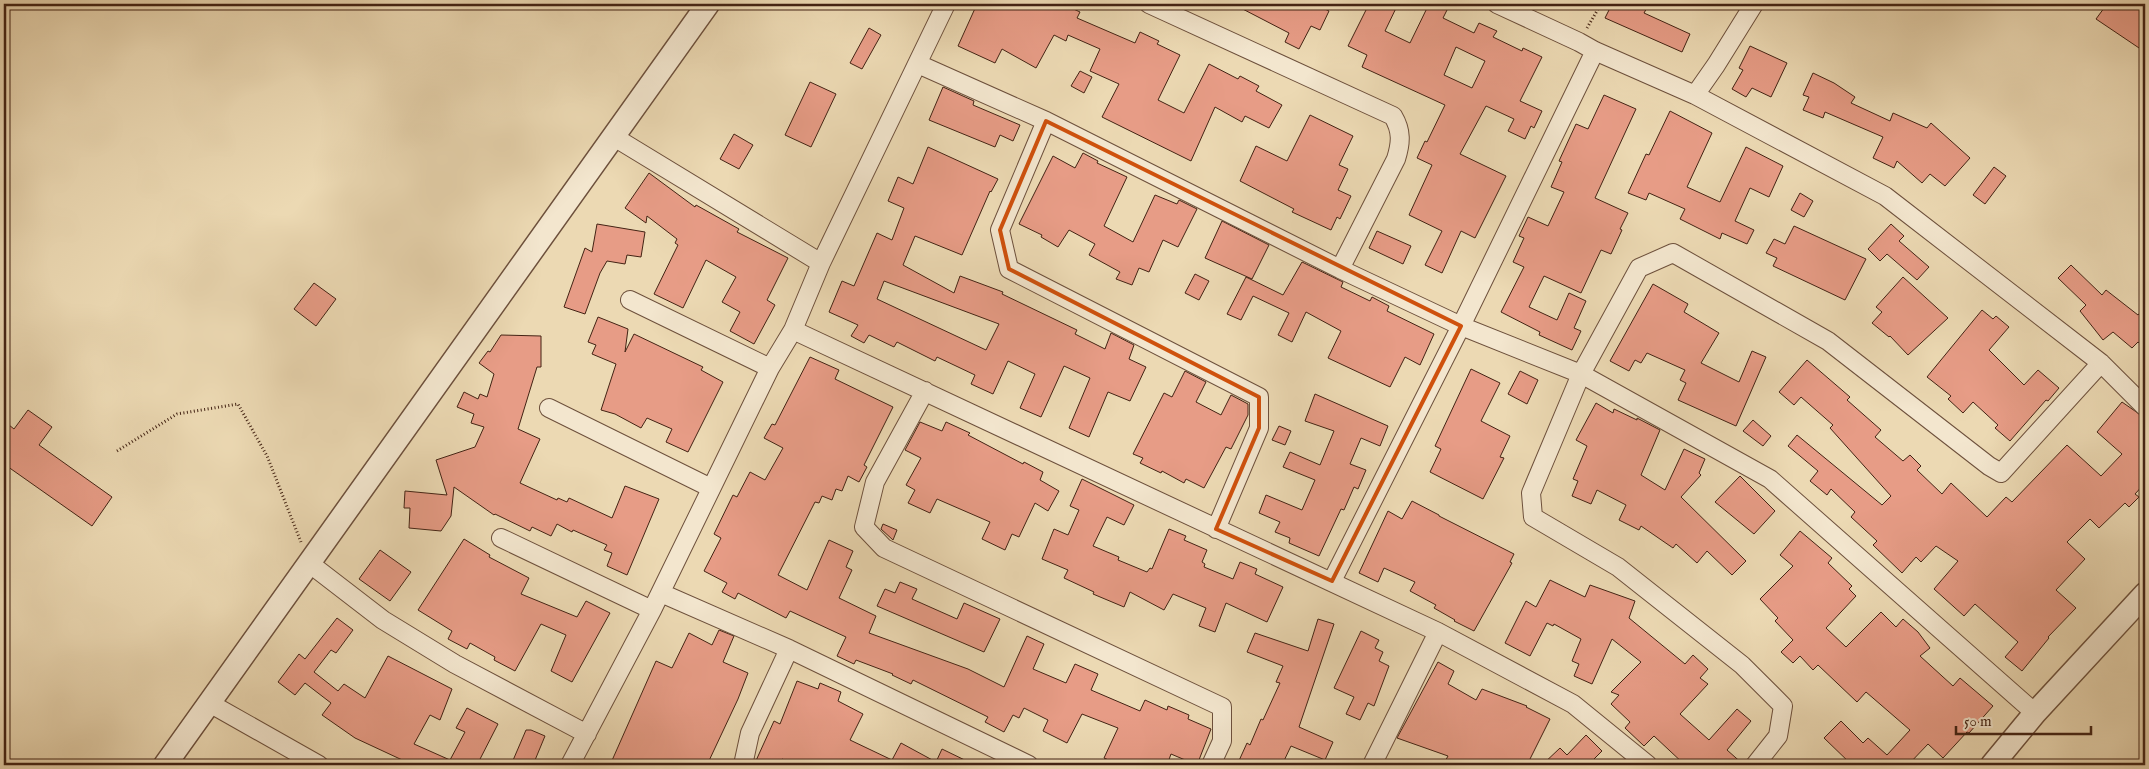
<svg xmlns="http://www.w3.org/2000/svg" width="2149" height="769" viewBox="0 0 2149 769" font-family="'IM FELL English',serif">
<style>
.building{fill:#e79c86;stroke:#432314;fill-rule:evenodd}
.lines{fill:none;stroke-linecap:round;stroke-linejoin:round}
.minor-casing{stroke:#6d503c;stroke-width:20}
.tertiary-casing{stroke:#6d503c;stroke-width:25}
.path{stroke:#432314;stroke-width:3;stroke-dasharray:1 2.5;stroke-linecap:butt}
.minor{stroke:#f3e6ce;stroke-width:18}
.tertiary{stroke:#f3e6ce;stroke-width:22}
.marked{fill:none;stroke:#cf510d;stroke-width:4;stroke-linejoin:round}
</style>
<rect width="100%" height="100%" fill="#ecd9b3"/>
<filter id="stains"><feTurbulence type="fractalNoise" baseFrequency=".004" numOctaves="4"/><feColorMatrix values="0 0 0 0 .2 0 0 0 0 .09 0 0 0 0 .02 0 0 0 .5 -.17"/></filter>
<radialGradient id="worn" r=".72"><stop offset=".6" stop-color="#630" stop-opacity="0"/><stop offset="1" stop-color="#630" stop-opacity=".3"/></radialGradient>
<!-- building -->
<path class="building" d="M977 4H1063L1080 12 1077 18 1135 43 1140 32 1159 41 1157 44 1180 55 1158 100 1184 113 1209 64 1238 79 1240 76 1259 86 1256 91 1282 105 1269 128 1245 116 1242 122 1215 107 1191 161 1102 117 1119 84 1090 71 1100 49 1068 35 1066 41 1054 35 1036 68 1002 49 995 63 958 46Z
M1233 4H1315L1329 11 1320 30 1311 26 1299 49 1285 42 1289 33Z
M1369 4H1398L1385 31 1410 43 1429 4H1440L1448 8 1443 18 1474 33 1479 23 1497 31 1493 37 1522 51 1523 48 1542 57 1520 101 1542 111 1534 128 1531 126 1525 139 1508 131 1514 119 1486 106 1460 154 1506 176 1475 238 1461 231 1442 273 1425 265 1442 231 1409 215 1432 165 1417 158 1425 141 1427 142 1445 105 1362 67 1367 55 1348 46ZM1456 47 1485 61 1472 88 1444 75Z
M1612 4H1649L1644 13 1690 34 1682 52 1605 18Z
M2107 4H2145V52L2096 19Z
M869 28 881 35 862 69 850 63Z
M1750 46 1787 63 1771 97 1752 88 1746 97 1732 89 1743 70 1739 68Z
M1080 71 1092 77 1084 93 1071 86Z
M1813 73 1834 83 1855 97 1851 103 1890 121 1893 113 1927 128 1931 123 1970 158 1945 186 1930 174 1922 183 1897 161 1894 168 1873 158 1883 137 1825 112 1823 118 1803 110 1809 97 1803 95Z
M810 82 836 94 811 147 785 135Z
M943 87 974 101 973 105 1020 125 1013 141 1000 135 995 147 929 120Z
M1604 95 1636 109 1595 198 1628 213 1620 229 1622 230 1611 254 1601 250 1581 293 1544 276 1529 307 1557 320 1569 293 1586 301 1574 328 1581 331 1572 350 1539 335 1540 332 1501 312 1524 267 1513 262 1524 238 1519 236 1528 217 1548 226 1564 192 1551 187 1562 162 1559 161 1576 124 1588 129Z
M1670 111 1712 133 1687 187 1720 202 1746 147 1783 166 1769 197 1750 188 1735 221 1754 230 1747 244 1722 233 1720 239 1680 219 1685 209 1649 193 1646 200 1628 193 1646 154 1649 155Z
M1310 115 1353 136 1339 165 1348 169 1338 190 1351 196 1340 219 1337 217 1331 230 1292 212 1294 209 1240 181 1256 146 1287 161Z
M734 134 753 145 739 169 720 159Z
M928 147 998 179 991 192 990 191 962 255 915 236 903 265 954 293 960 276 1003 292 1002 294 1077 330 1075 334 1105 349 1111 333 1134 345 1129 359 1146 367 1130 401 1108 392 1089 437 1069 428 1090 378 1064 366 1041 417 1020 408 1035 374 1008 361 993 394 971 384 975 375 937 357 935 361 897 342 894 347 869 335 864 343 851 336 858 325 829 312 842 281 854 286 877 233 892 240 904 208 888 201 898 177 913 184ZM884 281 999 324 986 350 877 299Z
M1083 153 1098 161 1097 163 1127 177 1104 226 1133 242 1155 195 1177 204 1179 200 1197 209 1178 247 1163 240 1149 272 1139 268 1132 285 1116 279 1120 272 1089 255 1095 244 1069 230 1058 247 1041 237 1042 235 1019 224 1053 156 1075 168Z
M1994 167 2006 176 1985 204 1973 195Z
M649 173 695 207 696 205 739 229 737 232 788 258 767 300 775 305 754 344 730 331 740 312 722 302 736 277 706 260 683 308 654 294 678 245 675 243 677 239 647 216 646 223 625 208Z
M1800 193 1813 201 1804 217 1791 210Z
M1222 221 1269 245 1252 279 1205 258Z
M597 224 645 232 641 257 627 255 625 264 607 261 600 273 585 314 564 307 585 248 592 252Z
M1891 224 1904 236 1899 241 1929 267 1917 280 1887 254 1880 261 1868 249Z
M1794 226 1866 259 1845 300 1773 266 1777 258 1766 253 1774 239 1785 244Z
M1377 231 1411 246 1403 264 1369 248Z
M1302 262 1343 282 1341 287 1370 301 1372 297 1389 306 1387 311 1434 334 1420 365 1405 357 1390 387 1328 358 1341 331 1306 312 1292 342 1278 335 1289 313 1253 296 1241 320 1227 314 1246 277 1283 295Z
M2071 265 2102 295 2106 290 2138 315 2145 307V348L2138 342 2132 348 2113 332 2103 340 2080 311 2086 305 2058 278Z
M1195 274 1209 281 1199 300 1185 293Z
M1903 277 1948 318 1908 355 1890 336 1889 337 1872 323 1882 312 1876 307Z
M314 283 336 299 316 326 294 309Z
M1653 284 1688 304 1684 312 1719 333 1701 363 1739 382 1752 351 1766 357 1736 426 1678 400 1686 383 1680 380 1685 370 1647 353 1641 363 1635 360 1629 371 1610 361Z
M1982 310 1993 319 1996 316 2009 327 1989 350 2024 385 2038 370 2059 388 2048 401 2046 400 2010 441 1995 428 1998 425 1973 402 1963 413 1948 399 1951 396 1927 377Z
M598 317 628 329 625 352 634 334 703 367 701 370 723 382 688 452 666 442 672 429 647 418 641 428 615 414 601 410 616 364 592 354 596 345 588 342Z
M501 335 541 336V367H537L518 429 540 439 520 483 557 500 558 498 567 502 569 498 612 518 625 486 659 499 627 575 607 566 612 553 604 550 607 545 573 530 572 532 557 524 551 536 532 527 530 531 495 514 494 515 454 487 451 516 441 531 409 528 410 508H404L405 491 447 495 436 460 475 447 484 427 471 423 474 414 457 407 464 392 478 399 480 394 487 397 494 374 479 363 488 351 490 352Z
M810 357 839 370 835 379 893 407 864 465 867 467 859 482 848 476 842 491 836 489 832 500 822 496 819 503 815 502 778 575 807 590 829 540 853 551 846 567 852 570 839 598 876 616 869 633 968 669 1004 687 1027 636 1044 644 1033 669 1066 683 1075 664 1098 674 1091 690 1140 711 1145 700 1167 710 1168 706 1189 715 1188 719 1211 729 1197 765 1171 754 1167 765H1120L1104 758 1118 728 1082 714 1067 743 1043 731 1048 720 1024 708 1019 718 1013 715 1004 732 985 722 988 717 913 680 911 684 892 675 893 674 856 660 854 664 837 656 846 637 790 611 786 618 738 593 735 599 722 592 727 583 704 571 721 538 714 534 733 495 737 497 750 472 765 480 783 448 764 438 772 424 775 425Z
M1807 360 1850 397 1847 400 1881 430 1875 437 1903 461 1910 455 1921 466 1917 470 1942 494 1951 483 1987 517 2006 497 2012 502 2067 445 2101 476 2122 454 2097 432 2122 402 2145 418V483L2135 494 2139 497 2129 507 2125 503 2099 528 2090 519 2067 542 2085 559 2056 590 2076 608 2048 637 2049 638 2022 671 2005 657 2018 642 1975 604 1964 616 1934 589 1958 561 1936 546 1921 562 1916 557 1902 573 1873 545 1877 541 1851 517 1855 512 1831 489 1827 495 1810 481 1818 471 1788 446 1797 435 1882 505 1891 496 1830 428 1833 425 1801 397 1794 405 1779 392Z
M1471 369 1500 383 1481 421 1510 436 1500 457 1504 458 1483 499 1430 472 1441 449 1435 446Z
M1185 371 1206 382 1196 402 1221 415 1231 395 1248 404V415L1231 449 1226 447 1204 488 1186 479 1184 483 1162 471 1161 473 1140 463 1143 458 1133 454 1164 393 1172 397Z
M1520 371 1538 380 1527 404 1508 394Z
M1315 394 1388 426 1380 446 1361 438 1350 464 1366 470 1358 489 1354 487 1344 510 1341 509 1319 556 1289 543 1290 538 1275 532 1280 522 1259 513 1266 495 1302 510 1315 480 1283 467 1290 452 1320 465 1334 431 1305 421Z
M1596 403 1613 413 1614 409 1637 420V418L1660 430 1641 475 1665 490 1684 449 1705 459 1699 473 1701 475 1681 497 1746 561 1732 575 1707 551 1697 563 1676 544 1673 548 1641 526 1639 530 1619 520 1626 505 1597 490 1591 504 1572 496 1578 481 1573 479 1587 446 1576 440Z
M28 410 52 427 39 445 112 497 92 526 4 464V421L14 429Z
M1753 420 1771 436 1763 446 1743 431Z
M920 422 942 431 946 422 970 433 968 435 1023 464 1024 462 1043 472 1040 480 1059 491 1048 511 1035 503 1019 537 1012 534 1005 550 982 539 990 522 937 499 930 513 908 503 915 490 906 485 921 458 905 450Z
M1279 426 1291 431 1285 445 1272 440Z
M1740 476 1775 511 1754 534 1715 502Z
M1082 479 1134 505 1124 525 1107 517 1093 546 1119 557 1118 560 1147 572 1150 568 1152 569 1169 529 1186 536 1184 540 1207 550 1202 562 1205 564 1204 567 1233 579 1240 562 1257 569 1255 574 1283 587 1267 622 1226 603 1215 632 1199 626 1206 608 1173 594 1164 610 1130 592 1124 607 1093 594 1094 592 1064 578 1068 570 1042 559 1054 529 1068 535 1079 510 1070 506Z
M1412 501 1439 515V516L1514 554 1510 562 1512 563 1474 631 1454 621 1455 620 1434 608 1436 605 1410 591 1415 582 1384 568 1378 582 1359 573 1388 511 1402 519Z
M883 524 897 530 893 540 881 529Z
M1800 531 1832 558 1828 563 1852 586 1849 589 1856 596 1826 628 1846 647 1881 612 1896 627 1903 619 1918 632 1930 648 1920 656 1953 686 1960 678 1993 706 1969 733 1967 732 1943 758 1928 744 1908 765H1852L1824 738 1841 721 1863 743 1868 738 1887 755 1910 730 1866 692 1857 702 1818 665 1813 670 1800 656 1793 663 1781 652 1793 640 1775 621 1778 618 1760 599 1793 566 1780 555Z
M464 539 490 555 489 557 529 578 521 594 577 617 586 601 610 613 572 682 551 671 566 635 541 624 515 671 494 660 495 657 470 643 467 649 448 639 452 631 418 610Z
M380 550 411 572 390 601 359 579Z
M1550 580 1585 597 1590 585 1635 601 1629 618 1685 664 1693 655 1708 669 1700 678 1708 684 1680 714 1709 740 1737 709 1751 721 1727 750 1744 765H1685L1654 736 1644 746 1625 728 1630 722 1611 704 1619 695 1611 692 1641 662 1612 639 1592 684 1574 676 1579 664 1572 661 1581 639 1554 624 1553 626 1547 623 1530 656 1505 643 1526 601 1536 607Z
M900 582 917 589 912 599 957 619 964 603 1000 619 984 652 877 606 885 589 895 593Z
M337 618 353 630 336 653 331 650 314 672 338 691 344 684 365 698 388 656 452 689 440 720 430 715 414 744 450 760 465 732 456 728 467 708 498 724 477 765H413L355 738 322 715 331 703 305 683 295 695 278 682 299 654 305 659Z
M1318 619 1334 624 1299 727 1333 742 1325 760 1291 746 1282 765H1237L1247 743 1250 745 1261 719 1263 720 1280 683 1276 682 1283 666 1247 652 1255 633 1308 651Z
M719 630 734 636 723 662 748 673 738 699 707 765H610L656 661 672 668 689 633 712 645Z
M1361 631 1379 640 1375 648 1383 652 1379 661 1389 666 1374 706 1368 703 1360 720 1346 714 1354 697 1334 688Z
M1438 662 1454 671 1448 684 1476 700 1482 689 1527 706 1526 707 1550 719 1527 765H1443L1448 756 1397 738Z
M797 681 818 689 820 683 841 692 838 701 863 714 850 740 892 760 901 743 936 762 942 749 975 765H797L782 759 779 765H754L774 721 780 724Z
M526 730H531L545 736 533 765H511Z
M1586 735 1602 751 1588 765H1542L1560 748 1567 755Z"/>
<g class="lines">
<defs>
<path id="minor" d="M1149 4 1393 116C1402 131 1401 143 1396 159L1340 269
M1497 4 1579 42 1595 51 1695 95 1885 196 2101 363 2145 407
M918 64 1046 121 1340 269 1461 326 1581 374 1770 479 2035 713
M1695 95 1716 65 1754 4
M1046 121 1000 230 1009 269 1259 397V428L1216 529
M614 137 821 263
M630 300 770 368
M793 330 1438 632 1573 704 1648 765
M925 391 875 482 864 527 884 548 1222 707V741L1211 765
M549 408 711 488
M501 538 652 610
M309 563 383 620 455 664 587 734
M1332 581 1461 326 1595 51
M661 593 789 649 1029 765
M211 704 319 765
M570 765 652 610 770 368 793 330 821 263 946 4
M743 765 750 733 789 649
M1372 765 1438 632
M1755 765 1778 736 1783 706 1742 665 1618 567 1533 517 1531 493 1581 374 1639 268 1673 253 1828 341 1989 466 2001 473 2101 363"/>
<path id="tertiary" d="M165 765 708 4
M1992 765 2035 713 2145 594"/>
</defs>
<!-- minor casing -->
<use href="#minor" class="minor-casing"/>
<!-- tertiary casing -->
<use href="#tertiary" class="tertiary-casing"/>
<!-- path -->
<path class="path" d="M1587 28 1601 4
M117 451 177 414 238 404 267 456 301 542"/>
<!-- minor -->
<use href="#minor" class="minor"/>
<!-- tertiary -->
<use href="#tertiary" class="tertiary"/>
</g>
<!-- marked area -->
<path class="marked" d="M1046 121 1461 326 1332 581 1216 529 1259 428V397L1009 269 1000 230Z"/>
<!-- margin -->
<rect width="2149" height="769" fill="none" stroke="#ecd9b3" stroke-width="20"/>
<rect x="5" y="5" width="2139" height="759" fill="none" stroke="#432314" stroke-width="2.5"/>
<rect x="10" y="10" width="2129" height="749" fill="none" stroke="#432314"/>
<!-- scale -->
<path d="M1956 726v8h135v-8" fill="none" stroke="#432314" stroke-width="2.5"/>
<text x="1964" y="726" font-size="15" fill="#432314" stroke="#f3e6ce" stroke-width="4" paint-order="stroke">50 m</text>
<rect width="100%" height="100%" filter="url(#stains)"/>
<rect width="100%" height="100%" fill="url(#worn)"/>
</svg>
